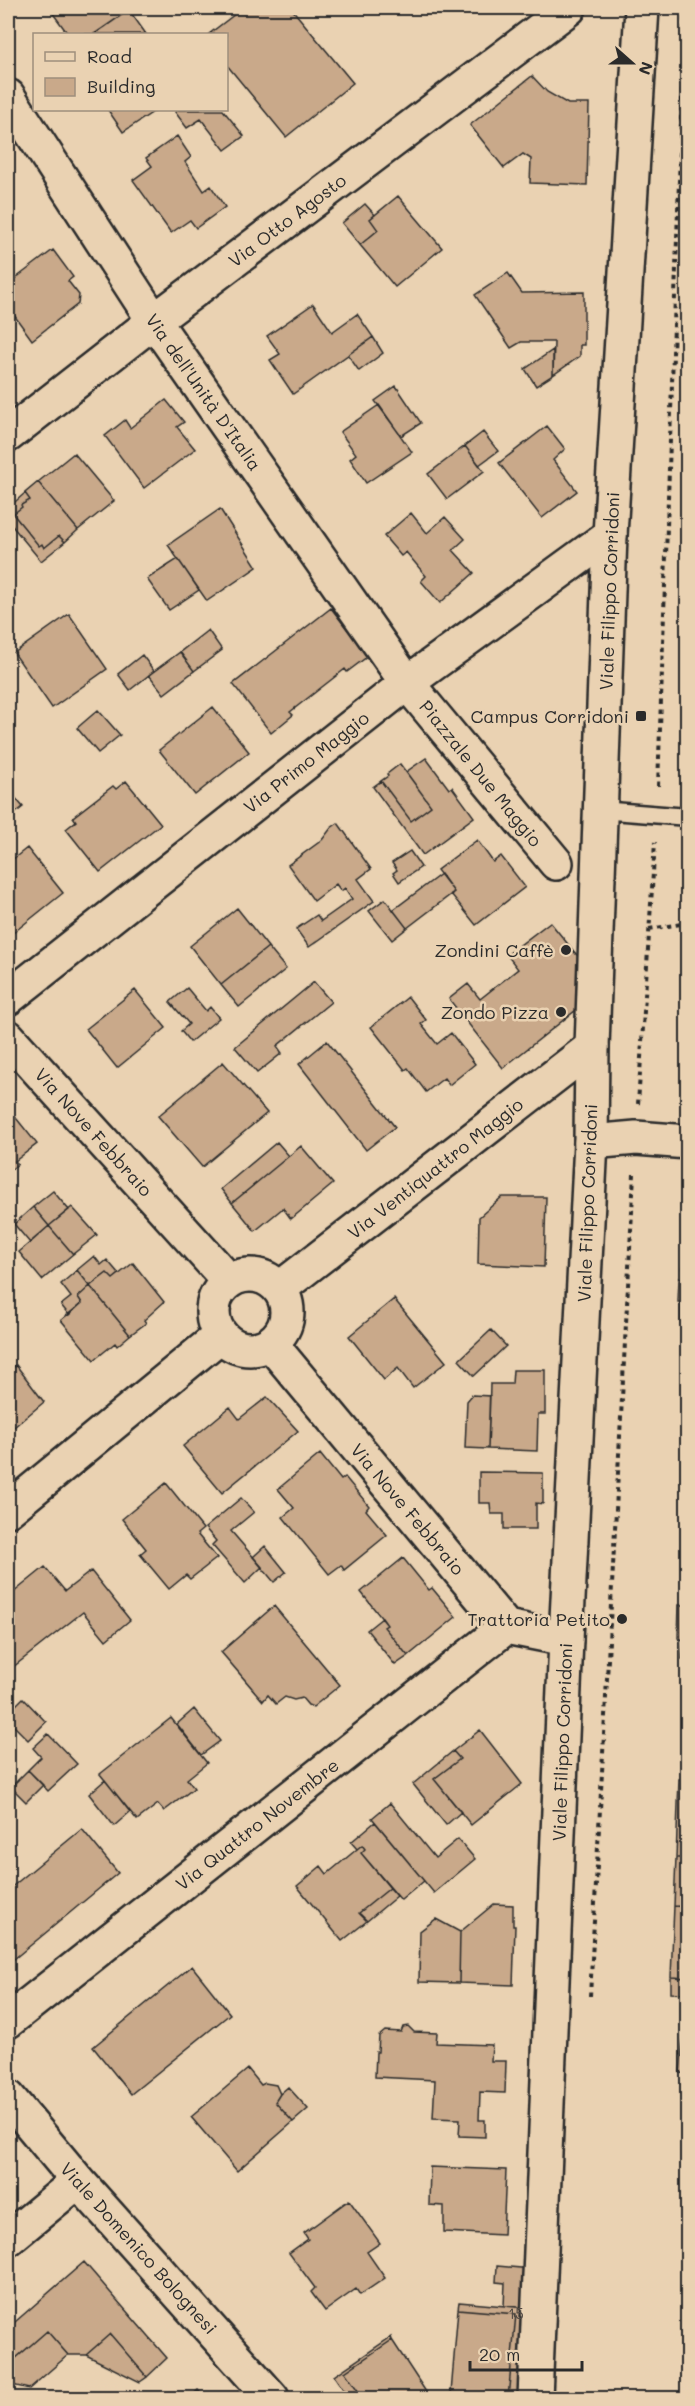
<svg xmlns="http://www.w3.org/2000/svg" width="695" height="2406" viewBox="0 0 695 2406" font-family="Mali,sans-serif">
<style>
.building{fill:#c9a98a;stroke:#2b2b2b;stroke-width:1.5}
.lines{fill:none;stroke-linecap:round;stroke-linejoin:round}
.service-casing{stroke:#2b2b2b;stroke-width:21}
.minor-casing{stroke:#2b2b2b;stroke-width:38}
.tertiary-casing{stroke:#2b2b2b;stroke-width:38}
.secondary-casing{stroke:#2b2b2b;stroke-width:38}
.path{stroke:#2b2b2b;stroke-width:4;stroke-dasharray:4.5 4.5;stroke-linecap:butt}
.service{stroke:#ead2b2;stroke-width:16}
.minor{stroke:#ead2b2;stroke-width:33}
.tertiary{stroke:#ead2b2;stroke-width:33}
.secondary{stroke:#ead2b2;stroke-width:33}
.poi-dot{fill:#2b2b2b;stroke:#ead2b2;stroke-width:2}
.labels{text-anchor:middle;dominant-baseline:central;stroke-width:5;stroke-linejoin:round;paint-order:stroke}
.number-label{font-size:15px;fill:#524a43}
.street-label{font-size:18px;fill:#2b2b2b;stroke:#ead2b2}
.poi-label{font-size:18px;fill:#2b2b2b;stroke:#ead2b2;text-anchor:end}
</style>
<rect width="100%" height="100%" fill="#ead2b2"/>
<filter id="ink" filterUnits="userSpaceOnUse"><feTurbulence type="fractalNoise" baseFrequency=".0167" numOctaves="2"/><feDisplacementMap in="SourceGraphic" scale="12" xChannelSelector="R" yChannelSelector="G"/><feConvolveMatrix kernelMatrix="1 2 1 2 8 2 1 2 1" color-interpolation-filters="sRGB"/></filter>
<g filter="url(#ink)">
<!-- building -->
<path class="building" d="M49 8H127L129 10 94 34H68Z
M243 8H291L353 83 286 137 226 64V34H209Z
M129 10 146 34H94L105 27Z
M532 76 547 92 568 104H589L587 185 530 183 531 159 523 154 504 168 470 125Z
M108 110H156L123 132Z
M178 110H223L244 136 225 150 201 119 187 128 175 112Z
M177 136 191 157 185 162 204 191 211 186 225 207 196 228 190 220 171 233 133 180 152 166 146 158Z
M398 196 442 248 395 287 360 245 378 230 370 219Z
M365 204 375 215 370 219 378 230 360 245 342 223Z
M53 250 73 277 68 281 79 295 78 304 32 340 11 311 8 314V284Z
M508 273 522 293 584 292V345H580V356L553 375 554 342H521L511 348 475 295Z
M313 304 332 332 357 314 373 337 293 394 270 360 280 354 267 336Z
M373 337 383 353 359 371 348 355Z
M553 350V375L536 386 525 369Z
M396 386 421 423 401 436 375 401Z
M166 400 184 422 177 427 195 449 144 488 105 436 125 420 130 428Z
M379 405 412 452 366 483 350 459 356 454 340 432Z
M547 426 565 449 553 460 577 491 542 518 499 463Z
M483 432 498 451 479 465 465 446Z
M465 446 484 471 447 499 428 474Z
M74 453 114 501 78 530 38 482Z
M38 482 78 530 65 542 59 536 44 548 42 544 39 546 13 514 22 507 21 505 30 500 25 493Z
M25 493 30 500 21 505 22 507 13 514 39 546 42 544 44 548 59 536 65 542 41 561 8 521V508Z
M220 509 257 567 207 601 168 545Z
M411 513 427 533 445 517 465 539 453 550 474 573 440 603 421 581 426 576 406 552 401 556 384 536Z
M178 559 199 590 169 610 147 579Z
M331 608 368 656 347 672 345 669 290 712 293 715 271 733 233 684Z
M69 614 107 669 52 708 14 653Z
M208 630 222 650 194 671 180 652Z
M180 652 194 671 164 694 149 675Z
M142 655 154 671 130 690 118 674Z
M213 707 249 752 195 795 159 750Z
M98 710 120 735 98 753 77 728Z
M426 758 449 789 452 787 474 817 423 855 373 787 381 781 411 821 431 806 406 772Z
M400 764 431 806 411 821 381 781 388 776 387 774Z
M126 781 161 824 100 872 66 829 76 821 73 817 113 786 116 789Z
M8 789 23 807 8 819Z
M338 823 371 869 358 879 374 901 309 947 296 929 317 915 321 921 352 899 345 888 341 891 336 884 314 901 288 865 322 840 331 828Z
M477 840 493 862 501 856 525 887 476 925 451 894 454 892 437 870Z
M27 848 63 893 8 937V863Z
M410 851 421 867 399 882 393 873 397 870 392 863Z
M441 874 454 892 407 928 393 910Z
M385 899 407 928 392 940 369 911Z
M237 908 268 947 221 985 190 946Z
M550 922 580 959 576 1010 503 1068 449 999 468 984 480 999 518 969 507 955Z
M268 947 286 969 239 1007 221 985Z
M314 982 331 1002 277 1046 282 1053 257 1073 235 1047Z
M187 988 206 1011 210 1007 219 1018 190 1042 181 1031 189 1024 170 1002Z
M135 990 166 1028 117 1068 86 1029Z
M408 997 426 1020 421 1024 437 1044 451 1033 475 1064 449 1085 444 1078 426 1092 408 1068 405 1070 371 1027Z
M327 1041 395 1127 366 1150 299 1064Z
M223 1062 267 1113 202 1167 158 1116Z
M8 1108 37 1144 15 1161 18 1164 8 1172Z
M277 1142 289 1156 232 1203 221 1189Z
M301 1146 333 1184 291 1219 283 1208 255 1231 232 1203Z
M53 1191 69 1210 49 1226 33 1207Z
M502 1197H546L544 1267 478 1264 479 1217Z
M33 1207 49 1226 30 1243 14 1224Z
M72 1207 97 1235 73 1254 49 1226Z
M49 1226 73 1254 42 1280 19 1252Z
M683 1250H688V1324H681V1302H678L679 1278H682Z
M94 1256 101 1265 107 1260 119 1274 113 1279 107 1273 90 1286 77 1270Z
M133 1263 164 1302 144 1320 146 1323 130 1335 90 1286 107 1273 113 1279Z
M77 1270 90 1286 78 1297 82 1303 69 1315 61 1305 71 1297 61 1284Z
M90 1286 130 1335 117 1346 115 1343 94 1360 61 1320 82 1303 78 1297Z
M394 1299 446 1362 413 1388 398 1368 384 1380 349 1336Z
M491 1330 506 1346 474 1376 459 1360Z
M16 1365 44 1402 8 1432V1372Z
M513 1370H545V1414H538L537 1451 488 1449 490 1384H512Z
M472 1395 490 1396 488 1449 465 1448 467 1401Z
M267 1397 298 1431 222 1493 183 1446 230 1407 239 1419Z
M320 1454 341 1480 345 1477 369 1506 366 1510 387 1535 344 1570 341 1565 329 1574 283 1517 294 1508 278 1489Z
M479 1472 543 1473V1504L536 1503V1529H504V1514H491L490 1503H479Z
M166 1483 203 1529 197 1534 217 1558 190 1579 186 1575 169 1589 140 1554 146 1549 122 1519Z
M241 1498 254 1512 231 1531 262 1567 245 1583 212 1545 216 1541 205 1528Z
M265 1546 286 1572 274 1582 253 1557Z
M403 1558 429 1590 432 1588 456 1617 408 1656 384 1627 387 1625 361 1592Z
M45 1567 65 1591 91 1571 130 1620 106 1640 83 1612 8 1671V1597Z
M686 1595 688 1600 685 1660 682 1659 683 1640 678 1638 679 1605H685Z
M688 1600V1660H685Z
M274 1606 340 1685 313 1707 308 1705 302 1698 294 1700 285 1697 276 1704 268 1695 263 1701 221 1652Z
M382 1618 387 1625 384 1627 408 1656 395 1665 367 1630Z
M23 1698 46 1722 28 1740 8 1720V1713Z
M194 1709 220 1741 201 1755 177 1724Z
M171 1718 207 1763 187 1779 194 1788 164 1811 158 1804 137 1820 100 1774Z
M480 1730 522 1784 471 1825 434 1779 460 1759 453 1751Z
M48 1734 77 1764 48 1791 28 1770 41 1757 33 1748Z
M453 1751 460 1759 434 1779 461 1812 446 1825 413 1784Z
M28 1770 43 1785 26 1802 11 1787Z
M679 1779 688 1780V1858H676Z
M105 1780 130 1812 114 1826 89 1794Z
M390 1803 435 1858 458 1839 475 1859 434 1893 372 1818Z
M375 1822 424 1881 401 1900 361 1853 365 1849 362 1845 357 1849 351 1842Z
M82 1829 118 1873 8 1964V1890Z
M362 1845 365 1849 361 1853 390 1888 359 1913 367 1921 342 1941 297 1886 321 1866 327 1874Z
M676 1858H688V1907L674 1906Z
M390 1888 397 1896 367 1921 359 1913Z
M494 1904 513 1905V1926H515L513 1985 459 1983 460 1932Z
M674 1906 688 1907V1978L671 1977Z
M436 1919 460 1932 459 1983 419 1982 420 1931Z
M192 1966 230 2014 131 2094 93 2047Z
M671 1977 688 1978V1994L671 1993Z
M687 1994H688V2039L683 2038Z
M408 2026 414 2032 437 2033 436 2043 492 2045 491 2061H506L505 2093 480 2092 479 2120H485V2137L459 2136 460 2119 433 2118 435 2080 375 2077 376 2052H378L379 2036 385 2031 401 2032 403 2027Z
M683 2038 688 2039V2074L680 2073Z
M248 2069 261 2085 265 2083 276 2085 280 2094 275 2102 293 2122 237 2171 191 2117Z
M288 2087 308 2109 293 2122 275 2102 280 2094Z
M430 2167 506 2170 503 2235 444 2232V2206L429 2205Z
M349 2200 380 2243 367 2252 385 2278 360 2295 356 2289 325 2311 311 2292 315 2288 289 2253 308 2239 304 2233Z
M84 2262 167 2358 147 2377 110 2334 86 2355H68L47 2331 8 2365V2328Z
M497 2266 532 2269 529 2308 504 2306 505 2283 496 2282Z
M459 2302 529 2308 521 2398H508L516 2314 458 2309Z
M458 2309 516 2314 508 2398H485V2396L451 2393Z
M47 2331 68 2355 29 2389 8 2384V2365Z
M110 2334 147 2377 140 2382 86 2355Z
M391 2337 392 2340 345 2372 363 2398H349L334 2376Z
M392 2340 430 2398H363L345 2372Z
M198 2390 205 2398H189Z
M451 2393 485 2396V2398H432Z"/>
<g class="lines">
<defs>
<path id="service" d="M600 810 688 817"/>
<path id="minor" d="M8 96 154 321 407 683 556 863
M8 435 154 321 569 8
M8 998 407 683 610 535
M8 1037 229 1281
M591 1142 636 1138 688 1142
M213 1312a37 37 0 1 1 74 0a37 37 0 1 1-74 0Z
M279 1289 592 1047
M270 1343 506 1627 566 1639
M8 1510 221 1335
M8 2021 506 1627
M8 2239 78 2181"/>
<path id="tertiary" d="M8 2097 78 2181 272 2398"/>
<path id="secondary" d="M535 2398 566 1639 591 1142 592 1047 610 535 642 8"/>
</defs>
<!-- service casing -->
<use href="#service" class="service-casing"/>
<!-- minor casing -->
<use href="#minor" class="minor-casing"/>
<!-- tertiary casing -->
<use href="#tertiary" class="tertiary-casing"/>
<!-- secondary casing -->
<use href="#secondary" class="secondary-casing"/>
<!-- path -->
<path class="path" d="M658 786 685 8
M649 929 688 923
M638 1104 655 842
M590 1996 634 1174"/>
<!-- service -->
<use href="#service" class="service"/>
<!-- minor -->
<use href="#minor" class="minor"/>
<!-- tertiary -->
<use href="#tertiary" class="tertiary"/>
<!-- secondary -->
<use href="#secondary" class="secondary"/>
</g>
</g>
<!-- markers -->
<g class="poi-dot">
<rect x="635" y="710" width="12" height="12" rx="3"/>
<circle cx="566" cy="950" r="6"/>
<circle cx="561" cy="1012" r="6"/>
<circle cx="622" cy="1619" r="6"/>
</g>
<g class="labels">
<!-- number labels -->
<g class="number-label">
<text x="516" y="2313">15</text>
</g>
<!-- street labels -->
<g class="street-label">
<text transform="translate(287 220) rotate(-37)">Via Otto Agosto</text>
<text transform="translate(204 392) rotate(55)">Via dell'Unità D'Italia</text>
<text transform="translate(609 591) rotate(-88)">Viale Filippo Corridoni</text>
<text transform="translate(306 762) rotate(-38)">Via Primo Maggio</text>
<text transform="translate(481 773) rotate(51)">Piazzale Due Maggio</text>
<text transform="translate(94 1132) rotate(48)">Via Nove Febbraio</text>
<text transform="translate(435 1168) rotate(-38)">Via Ventiquattro Maggio</text>
<text transform="translate(587 1203) rotate(-88)">Viale Filippo Corridoni</text>
<text transform="translate(408 1509) rotate(50)">Via Nove Febbraio</text>
<text transform="translate(562 1742) rotate(-88)">Viale Filippo Corridoni</text>
<text transform="translate(257 1824) rotate(-38)">Via Quattro Novembre</text>
<text transform="translate(139 2248) rotate(48)">Viale Domenico Bolognesi</text>
</g>
<!-- poi labels -->
<g class="poi-label">
<text x="629" y="716">Campus Corridoni</text>
<text x="554" y="950">Zondini Caffè</text>
<text x="549" y="1012">Zondo Pizza</text>
<text x="610" y="1619">Trattoria Petito</text>
</g>
</g>
<!-- margin -->
<rect width="695" height="2406" fill="none" stroke="#ead2b2" stroke-width="30"/>
<rect x="15" y="15" width="665" height="2376" fill="none" stroke="#2b2b2b" stroke-width="2" filter="url(#ink)"/>
<!-- legend -->
<rect x="33" y="33" width="195" height="78" fill="#ead2b2" stroke="#9e8f7c" stroke-width="1.5"/>
<rect x="45" y="52" width="30" height="9" fill="#ead2b2" stroke="#9e8f7c" stroke-width="1.5"/>
<text x="87" y="63" font-size="18" fill="#2b2b2b">Road</text>
<rect x="45" y="78" width="30" height="18" fill="#c9a98a" stroke="#9e8f7c" stroke-width="1.5"/>
<text x="87" y="93" font-size="18" fill="#2b2b2b">Building</text>
<!-- north arrow -->
<g transform="translate(632 63) rotate(111)" stroke="#ead2b2" stroke-width="4.5" paint-order="stroke">
<path d="M0-4.5L10 22L0 15L-10 22Z" fill="#2b2b2b"/>
<text y="-9" font-size="16" font-weight="bold" text-anchor="middle" fill="#2b2b2b">N</text>
</g>
<!-- scale -->
<path d="M470 2361v9h112v-9" fill="none" stroke="#2b2b2b" stroke-width="3"/>
<text x="479" y="2361" font-size="18" fill="#2b2b2b" stroke="#ead2b2" stroke-width="4.5" paint-order="stroke">20 m</text>
</svg>
